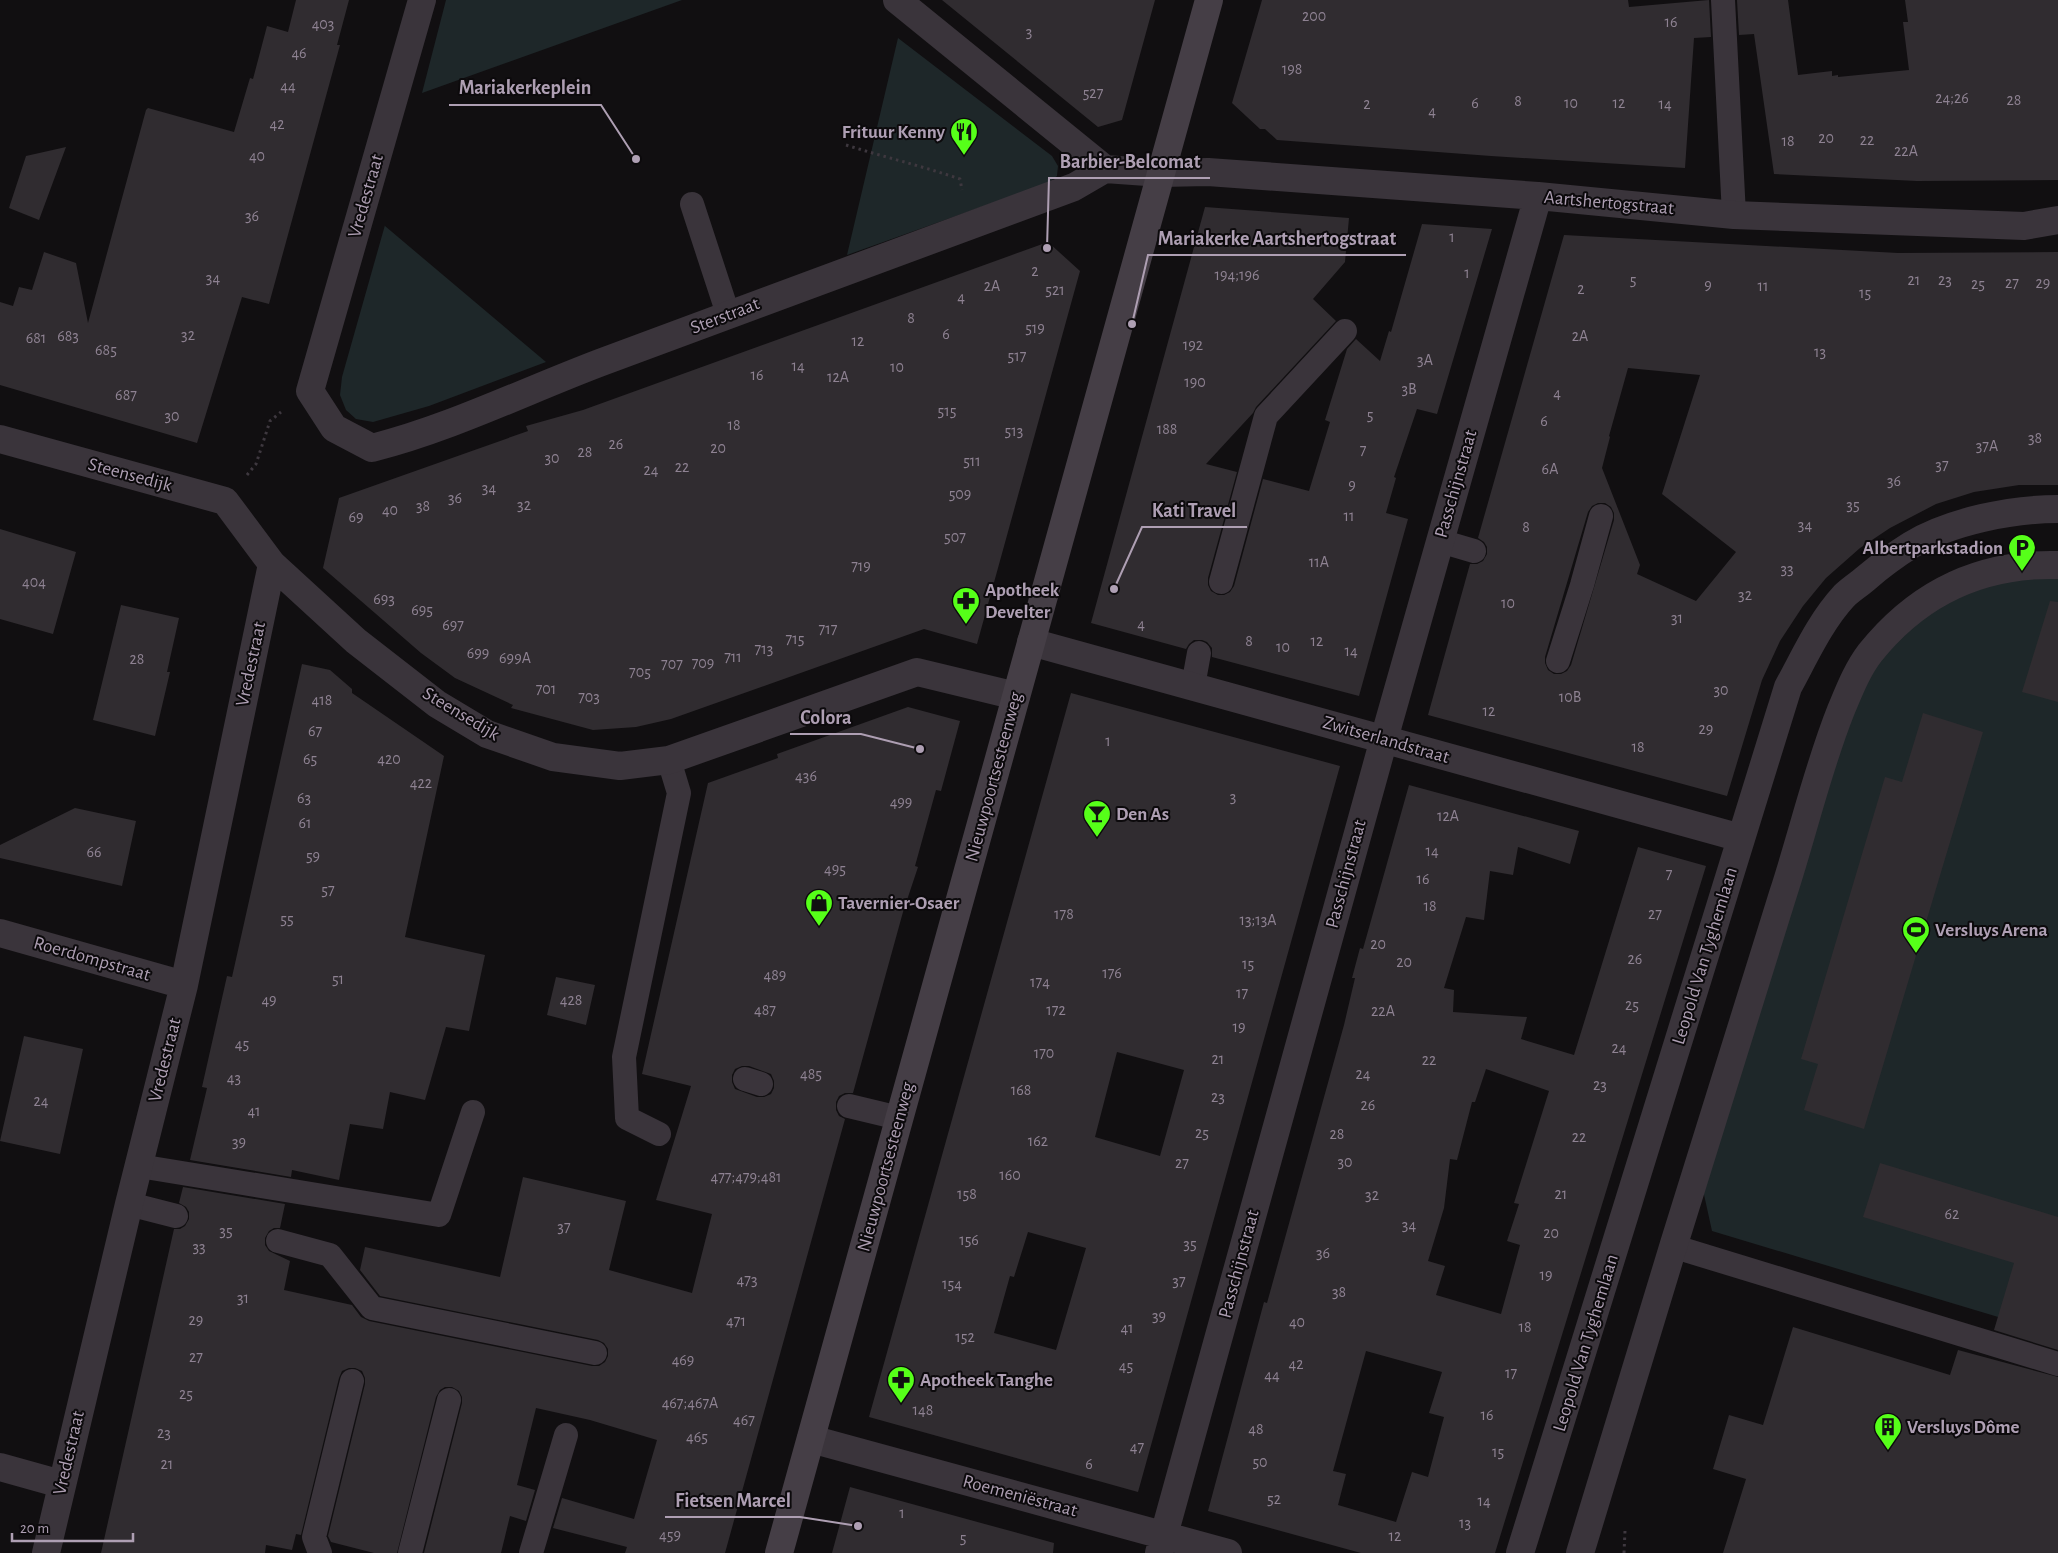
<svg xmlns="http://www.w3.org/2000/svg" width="2058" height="1553" viewBox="0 0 2058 1553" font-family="'Alegreya Sans',sans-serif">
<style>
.green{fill:#1e2729}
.building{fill:#302c30;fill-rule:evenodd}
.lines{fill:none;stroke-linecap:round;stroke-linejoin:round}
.path{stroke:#3e383f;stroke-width:3;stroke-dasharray:2.5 4;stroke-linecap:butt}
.lane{stroke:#3a343b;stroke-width:24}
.street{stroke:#3a343b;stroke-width:28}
.secondary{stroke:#453e46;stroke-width:28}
.labels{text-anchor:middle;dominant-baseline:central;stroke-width:4;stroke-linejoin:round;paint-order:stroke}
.number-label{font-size:16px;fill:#8e8292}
.poi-label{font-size:19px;font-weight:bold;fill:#ae9fb3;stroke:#0c0a0c;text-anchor:start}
.street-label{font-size:19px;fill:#ae9fb3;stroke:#0c0a0c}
.leader{fill:none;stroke:#ae9fb3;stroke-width:2}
.callout-dot{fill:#ae9fb3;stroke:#0c0a0c;stroke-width:2}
.callout-label{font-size:20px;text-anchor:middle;font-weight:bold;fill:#ae9fb3;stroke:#0c0a0c;stroke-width:4;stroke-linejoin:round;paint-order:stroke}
</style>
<rect width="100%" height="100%" fill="#110f11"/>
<!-- green -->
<path class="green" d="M446 0H682L422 93Z
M898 38 1052 156 1058 166 1057 176 1048 183 847 255Z
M385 225V226L546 362 429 406 373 422 356 419 346 410 340 395 342 377Z
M2058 576V1335L1712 1231 1703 1190 1846 718 1874 663 1913 621 1960 592 1992 582Z"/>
<!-- building -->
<path class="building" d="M296 0H349L337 45H340L269 304 242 297 197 443 0 385V302L13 306 19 287 32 290 44 252 76 263 88 323 146 110 148 108 234 132 250 78 253 79 267 26 288 32Z
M942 0H1155L1122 120 1098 127Z
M1262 0H1628L1629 7 1709 0 1711 37 1694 38 1685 168 1491 156 1277 140 1265 129H1260L1232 103Z
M1737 0H1788L1798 75 1832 71V76L1838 75V77L1909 70 1903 22H1908L1905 0H2058V180L1917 181 1774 174 1754 34 1739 35Z
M66 147 39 220 9 208 26 156Z
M1205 207 1349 218 1345 262 1313 299 1336 321 1256 407 1253 413 1206 464 1237 472 1208 578V585L1211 591 1218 595H1224L1230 592 1234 586 1263 479 1309 491 1330 422 1325 420 1347 349 1356 339 1380 361 1389 331 1391 332 1422 224 1492 229 1437 414 1417 409 1394 477 1396 478 1386 513 1408 519 1359 696 1212 657V648L1207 642 1202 640H1194L1189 644 1186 649 1091 623Z
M1564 235 1898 253 2058 252V485H2019L1974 492 1936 504 1890 528 1860 548 1826 578 1803 606 1780 641 1762 680 1727 796 1428 715 1470 564H1477L1483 561 1487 554V547L1484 542 1478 538ZM1628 368 1700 375 1662 494 1736 552 1696 601 1637 574 1640 565 1602 468 1610 437 1609 436ZM1598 503H1605L1611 507 1614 513V520L1571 665 1567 671 1561 674H1554L1548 670 1545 663V657L1588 512 1592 506Z
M1048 242 1080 271 977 644 924 629 671 719 636 727 593 730 511 708 513 705 455 678 421 653 323 568 339 498 528 431 526 426 583 410Z
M0 529 76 552 53 634 0 619Z
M2050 601 2058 602V702L2022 692Z
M121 605 179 618 167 672H170L155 736 93 720Z
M302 664 330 670 352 689V693L444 756 405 937 485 955 469 1031 446 1027 425 1100 390 1092 383 1129 350 1124 339 1180 292 1170 291 1177 190 1160 207 1088 202 1087 227 976 232 977Z
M1071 693 1340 766 1138 1492 869 1417ZM1117 1052 1184 1070 1160 1156 1095 1137ZM1028 1232 1086 1248 1056 1350 994 1333 1010 1276 1014 1277Z
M908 707 960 721 941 791 936 790 915 866 918 867 903 912 853 1093H845L839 1096 836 1102V1110L839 1116 845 1119 725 1553H625L627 1547 553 1528 562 1498 634 1519 657 1440 590 1420 536 1408 517 1485 535 1490 526 1521 510 1516 501 1553H424L462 1403V1397L459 1391 452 1387H445L440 1390 436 1397 397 1553H374L331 1542 328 1536 365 1384V1378L362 1371 355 1368H349L342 1371 339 1378 301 1535 296 1534 292 1550 266 1545 265 1553H101L174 1229H180L185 1226 189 1219V1212L186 1207 179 1203 183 1187 285 1204 280 1228H274L269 1231 265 1238V1245L269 1251 290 1261 284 1290 352 1305 361 1317 369 1321 592 1366H599L605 1362 608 1356V1349L604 1343 598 1340 380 1296 360 1270 365 1247 500 1277 523 1177 626 1201 609 1270 692 1293 712 1214 656 1200 691 1086 642 1074 708 783 778 758 777 754ZM742 1066H749L771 1074 774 1081V1088L771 1094 764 1097H757L735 1089 732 1082V1075L735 1069Z
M1923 713 1983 732 1864 1129 1804 1110 1818 1064 1801 1059 1885 777 1902 782Z
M1409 785 1579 831 1570 864 1518 847 1513 875 1490 871 1484 920 1466 917 1444 988 1454 990 1453 1012 1527 1017 1521 1039 1574 1055 1638 847 1706 866 1495 1553H1361L1208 1511 1264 1302 1267 1303 1344 1025 1355 978H1352L1360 948 1363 949ZM1486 1069 1549 1091 1514 1203 1519 1204 1507 1241 1520 1245 1501 1314 1436 1295 1445 1266 1428 1261 1444 1208 1450 1159 1457 1160 1472 1102H1475ZM1366 1351 1442 1372 1429 1413 1444 1417 1428 1477 1412 1472 1396 1522 1338 1505 1346 1474 1333 1471Z
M75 808 136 821 122 886 0 858V845Z
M556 977 595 985 586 1025 547 1015Z
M24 1036 83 1049 60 1154 0 1141Z
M1880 1163 2058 1217V1350L1994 1330 2014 1263 1863 1217Z
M1793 1327 1950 1375 1958 1350 2058 1377V1553H1723L1746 1479 1713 1469 1729 1415 1763 1425Z
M850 1487 1054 1543 1053 1553H832Z"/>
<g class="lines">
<!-- path -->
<path class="path" d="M846 145C884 157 922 166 960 179L962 190
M247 475 256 464 270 421 281 412
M1624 1553 1625 1531"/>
<!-- lane -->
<path class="lane" d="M1723 0 1734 215
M692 204 728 314
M1440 541 1474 551
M1221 582 1266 416 1345 331
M1558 661 1582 585 1601 516
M1193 686 1199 653
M745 1079 761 1084
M849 1106 899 1118
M659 1134 627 1118 624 1057 679 793 669 760
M139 1166 439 1215 473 1112
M129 1204 176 1216
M278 1241 330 1255 372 1308 595 1353
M1672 1246 2058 1364
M320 1553 314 1537 352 1381
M410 1553 449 1400
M531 1553 566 1435"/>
<!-- street -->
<path class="street" d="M422 0 310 391 334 428 372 448C451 428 525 391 602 362 759 303 916 244 1074 187L1105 169 1161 173 1208 172 1538 196 1734 215 2024 226 2058 220
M897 0 1105 169
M0 439 225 501 272 564 356 641 437 704 487 734 553 757 620 766 669 760 917 672 1016 696
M1031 642 1741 838
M0 933 184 985
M811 1439 1228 1553
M0 1467 61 1484
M46 1553 129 1204 184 985 272 564
M1159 1553 1384 739 1538 196
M1520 1553 1788 687C1805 656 1820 622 1844 596 1850 590 1858 585 1865 579 1879 567 1895 555 1911 545 1951 521 2012 509 2058 509
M1580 1553C1646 1333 1714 1113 1783 894 1803 833 1817 770 1841 710 1849 691 1857 670 1870 653 1918 593 1981 563 2058 565"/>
<!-- secondary -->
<path class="secondary" d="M779 1553 1209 0"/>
</g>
<!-- icons -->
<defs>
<symbol id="restaurant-pin" viewBox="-11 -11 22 30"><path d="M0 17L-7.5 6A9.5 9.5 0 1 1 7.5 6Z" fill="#56ff19" stroke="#0c0a0c"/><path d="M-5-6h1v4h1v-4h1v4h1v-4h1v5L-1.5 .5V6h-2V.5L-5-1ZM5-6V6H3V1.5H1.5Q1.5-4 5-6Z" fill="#111"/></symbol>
<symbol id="parking-pin" viewBox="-11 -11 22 30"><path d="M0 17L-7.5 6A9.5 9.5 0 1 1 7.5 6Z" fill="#56ff19" stroke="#0c0a0c"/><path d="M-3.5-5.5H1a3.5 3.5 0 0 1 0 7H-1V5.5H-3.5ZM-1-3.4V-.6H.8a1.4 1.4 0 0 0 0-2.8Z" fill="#111"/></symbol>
<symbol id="pharmacy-pin" viewBox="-11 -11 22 30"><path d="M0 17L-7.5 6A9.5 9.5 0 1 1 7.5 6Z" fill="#56ff19" stroke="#0c0a0c"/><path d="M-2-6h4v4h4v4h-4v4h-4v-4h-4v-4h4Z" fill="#111"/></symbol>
<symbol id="bar-pin" viewBox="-11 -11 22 30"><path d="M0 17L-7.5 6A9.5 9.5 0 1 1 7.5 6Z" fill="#56ff19" stroke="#0c0a0c"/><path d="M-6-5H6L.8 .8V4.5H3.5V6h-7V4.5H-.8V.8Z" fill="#111"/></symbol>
<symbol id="shop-pin" viewBox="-11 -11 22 30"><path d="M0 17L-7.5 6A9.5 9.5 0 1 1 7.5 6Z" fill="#56ff19" stroke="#0c0a0c"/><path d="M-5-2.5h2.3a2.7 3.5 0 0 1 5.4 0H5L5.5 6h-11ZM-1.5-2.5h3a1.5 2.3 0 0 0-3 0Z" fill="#111"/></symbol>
<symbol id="stadium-pin" viewBox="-11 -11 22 30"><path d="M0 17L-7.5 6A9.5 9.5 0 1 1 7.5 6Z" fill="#56ff19" stroke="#0c0a0c"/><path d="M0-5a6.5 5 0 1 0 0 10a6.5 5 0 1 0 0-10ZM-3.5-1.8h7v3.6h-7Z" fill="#111"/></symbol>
<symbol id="building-pin" viewBox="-11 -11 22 30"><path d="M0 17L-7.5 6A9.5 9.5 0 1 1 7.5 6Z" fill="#56ff19" stroke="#0c0a0c"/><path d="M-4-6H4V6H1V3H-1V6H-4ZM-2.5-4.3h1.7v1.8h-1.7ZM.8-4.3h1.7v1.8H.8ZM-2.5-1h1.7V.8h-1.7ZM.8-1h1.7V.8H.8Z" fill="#111"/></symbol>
</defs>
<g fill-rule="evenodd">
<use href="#restaurant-pin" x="948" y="116" width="32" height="43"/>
<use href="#parking-pin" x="2006" y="532" width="32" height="43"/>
<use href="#pharmacy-pin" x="950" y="585" width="32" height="43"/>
<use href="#bar-pin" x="1081" y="798" width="32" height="43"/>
<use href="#shop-pin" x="803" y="887" width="32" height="43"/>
<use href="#stadium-pin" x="1900" y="914" width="32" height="43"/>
<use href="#pharmacy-pin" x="885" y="1364" width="32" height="43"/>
<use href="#building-pin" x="1872" y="1411" width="32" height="43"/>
</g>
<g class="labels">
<!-- number labels -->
<g class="number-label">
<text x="1314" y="16">200</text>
<text x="1671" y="22">16</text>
<text x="323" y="24">403</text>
<text x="1029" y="32">3</text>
<text x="299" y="53">46</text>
<text x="1292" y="69">198</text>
<text x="288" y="86">44</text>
<text x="1093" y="93">527</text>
<text x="1952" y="98">24;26</text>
<text x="2014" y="100">28</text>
<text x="1518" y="101">8</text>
<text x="1475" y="103">6</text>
<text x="1571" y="103">10</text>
<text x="1619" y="103">12</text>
<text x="1367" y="104">2</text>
<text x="1665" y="104">14</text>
<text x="1432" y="111">4</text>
<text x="277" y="124">42</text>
<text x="1826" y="138">20</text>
<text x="1867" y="140">22</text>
<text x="1788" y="141">18</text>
<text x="1906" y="151">22A</text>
<text x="257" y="156">40</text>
<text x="252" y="216">36</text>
<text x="1452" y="237">1</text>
<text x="1035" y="271">2</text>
<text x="1467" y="273">1</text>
<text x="1237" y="275">194;196</text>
<text x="213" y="278">34</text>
<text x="1633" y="280">5</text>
<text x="1914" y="280">21</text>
<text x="1945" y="280">23</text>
<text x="2012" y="283">27</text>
<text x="2043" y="283">29</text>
<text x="1978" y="284">25</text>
<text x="1708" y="285">9</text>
<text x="992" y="286">2A</text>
<text x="1763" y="286">11</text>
<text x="1581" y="289">2</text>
<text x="1055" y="290">521</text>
<text x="1865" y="293">15</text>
<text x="961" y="297">4</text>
<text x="911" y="318">8</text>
<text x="1035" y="328">519</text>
<text x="946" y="334">6</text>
<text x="188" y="335">32</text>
<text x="68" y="336">683</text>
<text x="1580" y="336">2A</text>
<text x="36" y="338">681</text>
<text x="858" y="341">12</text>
<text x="1193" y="345">192</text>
<text x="106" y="350">685</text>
<text x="1820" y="352">13</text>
<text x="1017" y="356">517</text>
<text x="1425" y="360">3A</text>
<text x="798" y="366">14</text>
<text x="897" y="367">10</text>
<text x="757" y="375">16</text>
<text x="838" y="377">12A</text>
<text x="1195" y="382">190</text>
<text x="1409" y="389">3B</text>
<text x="1557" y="393">4</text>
<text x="126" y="395">687</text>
<text x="947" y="411">515</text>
<text x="1370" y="415">5</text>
<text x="172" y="416">30</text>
<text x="1544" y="421">6</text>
<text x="734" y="425">18</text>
<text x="1167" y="429">188</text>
<text x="1014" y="431">513</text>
<text x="2035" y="438">38</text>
<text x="616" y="444">26</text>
<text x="1987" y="446">37A</text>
<text x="718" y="448">20</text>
<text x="1363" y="450">7</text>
<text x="585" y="452">28</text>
<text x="552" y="458">30</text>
<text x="972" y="461">511</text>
<text x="1942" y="465">37</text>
<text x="682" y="467">22</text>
<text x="1550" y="469">6A</text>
<text x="651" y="470">24</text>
<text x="1894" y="481">36</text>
<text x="1352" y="485">9</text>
<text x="489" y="488">34</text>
<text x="960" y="494">509</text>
<text x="455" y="498">36</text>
<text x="524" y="505">32</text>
<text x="1853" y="505">35</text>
<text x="423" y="506">38</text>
<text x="390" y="510">40</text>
<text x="1349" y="516">11</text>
<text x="356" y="517">69</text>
<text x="1805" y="525">34</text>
<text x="1526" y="527">8</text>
<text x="955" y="537">507</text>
<text x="1319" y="562">11A</text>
<text x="861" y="566">719</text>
<text x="1787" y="569">33</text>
<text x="34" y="582">404</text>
<text x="1745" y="595">32</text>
<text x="384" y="599">693</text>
<text x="1508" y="603">10</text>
<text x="422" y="610">695</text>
<text x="1677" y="618">31</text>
<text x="1141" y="624">4</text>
<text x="453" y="625">697</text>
<text x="828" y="629">717</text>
<text x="795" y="639">715</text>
<text x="1249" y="641">8</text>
<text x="1317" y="641">12</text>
<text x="1283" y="647">10</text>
<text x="764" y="649">713</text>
<text x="1351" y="651">14</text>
<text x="478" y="653">699</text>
<text x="733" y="657">711</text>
<text x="515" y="658">699A</text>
<text x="137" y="659">28</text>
<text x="703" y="663">709</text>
<text x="672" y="664">707</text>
<text x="640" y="672">705</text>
<text x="546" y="689">701</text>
<text x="1721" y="690">30</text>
<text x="589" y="697">703</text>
<text x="1570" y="697">10B</text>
<text x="322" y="700">418</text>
<text x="1489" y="711">12</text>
<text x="1706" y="729">29</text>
<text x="315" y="731">67</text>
<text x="1108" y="741">1</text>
<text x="1638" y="747">18</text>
<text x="310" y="759">65</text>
<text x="389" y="759">420</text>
<text x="806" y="776">436</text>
<text x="421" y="783">422</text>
<text x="1233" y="797">3</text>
<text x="304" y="798">63</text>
<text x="901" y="802">499</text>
<text x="1448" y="816">12A</text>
<text x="305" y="823">61</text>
<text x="1432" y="851">14</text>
<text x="94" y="852">66</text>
<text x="313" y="856">59</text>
<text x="835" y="869">495</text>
<text x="1669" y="874">7</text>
<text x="1423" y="879">16</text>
<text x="328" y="890">57</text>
<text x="1430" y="906">18</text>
<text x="1064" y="914">178</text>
<text x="1655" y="914">27</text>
<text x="287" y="919">55</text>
<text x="1258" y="920">13;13A</text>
<text x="1378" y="944">20</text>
<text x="1635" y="959">26</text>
<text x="1404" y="962">20</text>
<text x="1248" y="964">15</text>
<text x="1112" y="973">176</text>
<text x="775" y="975">489</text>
<text x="338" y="979">51</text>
<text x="1040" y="982">174</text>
<text x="1242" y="993">17</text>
<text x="269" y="1000">49</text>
<text x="571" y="1000">428</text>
<text x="1632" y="1005">25</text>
<text x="765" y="1010">487</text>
<text x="1056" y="1010">172</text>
<text x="1383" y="1011">22A</text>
<text x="1239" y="1027">19</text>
<text x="242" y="1044">45</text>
<text x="1619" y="1048">24</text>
<text x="1044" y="1053">170</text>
<text x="1218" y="1059">21</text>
<text x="1429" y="1060">22</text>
<text x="811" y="1074">485</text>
<text x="1363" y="1074">24</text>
<text x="234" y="1078">43</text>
<text x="1600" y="1085">23</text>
<text x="1021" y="1090">168</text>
<text x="1218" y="1097">23</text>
<text x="41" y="1101">24</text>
<text x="1368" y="1105">26</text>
<text x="254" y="1111">41</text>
<text x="1202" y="1133">25</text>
<text x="1337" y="1134">28</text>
<text x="1579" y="1137">22</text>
<text x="1038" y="1141">162</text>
<text x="239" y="1142">39</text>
<text x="1345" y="1162">30</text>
<text x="1182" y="1163">27</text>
<text x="1010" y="1175">160</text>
<text x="746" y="1177">477;479;481</text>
<text x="967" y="1194">158</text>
<text x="1561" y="1194">21</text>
<text x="1372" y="1195">32</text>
<text x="1952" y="1214">62</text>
<text x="1409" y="1225">34</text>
<text x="564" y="1227">37</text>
<text x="226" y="1231">35</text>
<text x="1551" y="1233">20</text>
<text x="969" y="1240">156</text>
<text x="1190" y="1244">35</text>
<text x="199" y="1247">33</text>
<text x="1323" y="1253">36</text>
<text x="1546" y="1275">19</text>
<text x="747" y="1280">473</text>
<text x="1179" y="1281">37</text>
<text x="952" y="1284">154</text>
<text x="1339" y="1292">38</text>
<text x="243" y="1298">31</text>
<text x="1159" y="1316">39</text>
<text x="196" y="1320">29</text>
<text x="736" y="1321">471</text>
<text x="1297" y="1322">40</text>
<text x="1525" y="1327">18</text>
<text x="1127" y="1328">41</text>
<text x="965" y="1337">152</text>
<text x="196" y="1357">27</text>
<text x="683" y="1360">469</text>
<text x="1296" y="1364">42</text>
<text x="1126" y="1366">45</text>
<text x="1511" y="1373">17</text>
<text x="1272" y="1375">44</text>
<text x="186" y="1394">25</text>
<text x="690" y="1403">467;467A</text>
<text x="923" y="1410">148</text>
<text x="1487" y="1415">16</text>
<text x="744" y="1420">467</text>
<text x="1256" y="1429">48</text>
<text x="164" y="1433">23</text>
<text x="697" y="1437">465</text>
<text x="1137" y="1447">47</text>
<text x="1498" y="1452">15</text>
<text x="1260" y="1462">50</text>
<text x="167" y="1464">21</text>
<text x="1089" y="1464">6</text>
<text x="1274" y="1499">52</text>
<text x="1484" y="1501">14</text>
<text x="902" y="1513">1</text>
<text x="1465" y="1523">13</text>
<text x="670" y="1535">459</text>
<text x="1395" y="1536">12</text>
<text x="963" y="1538">5</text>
</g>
<!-- poi labels -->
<g class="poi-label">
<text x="945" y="132" text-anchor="end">Frituur Kenny</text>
<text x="2003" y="548" text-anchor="end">Albertparkstadion</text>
<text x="985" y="590">Apotheek<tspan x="985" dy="22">Develter</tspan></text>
<text x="1116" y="814">Den As</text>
<text x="838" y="903">Tavernier-Osaer</text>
<text x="1935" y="930">Versluys Arena</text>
<text x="920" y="1380">Apotheek Tanghe</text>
<text x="1907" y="1427">Versluys Dôme</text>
</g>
<!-- street labels -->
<g class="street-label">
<text transform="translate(366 196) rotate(-74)">Vredestraat</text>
<text transform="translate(1609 203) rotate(5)">Aartshertogstraat</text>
<text transform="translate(725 316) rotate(-21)">Sterstraat</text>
<text transform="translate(130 475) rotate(15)">Steensedijk</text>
<text transform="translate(1456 484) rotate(-74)">Passchijnstraat</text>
<text transform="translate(251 664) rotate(-78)">Vredestraat</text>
<text transform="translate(461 714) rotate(31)">Steensedijk</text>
<text transform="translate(1386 740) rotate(16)">Zwitserlandstraat</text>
<text transform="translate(994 777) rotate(-75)">Nieuwpoortsesteenweg</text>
<text transform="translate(1346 874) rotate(-75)">Passchijnstraat</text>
<text transform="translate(1705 956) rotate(-73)">Leopold Van Tyghemlaan</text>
<text transform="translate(92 959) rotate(16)">Roerdompstraat</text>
<text transform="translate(165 1060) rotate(-76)">Vredestraat</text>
<text transform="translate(886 1167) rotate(-75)">Nieuwpoortsesteenweg</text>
<text transform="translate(1239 1264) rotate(-75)">Passchijnstraat</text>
<text transform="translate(1586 1343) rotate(-73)">Leopold Van Tyghemlaan</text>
<text transform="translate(69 1453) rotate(-77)">Vredestraat</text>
<text transform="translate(1020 1496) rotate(15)">Roemeniëstraat</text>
</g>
</g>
<!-- callouts -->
<path class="leader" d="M636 159L601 105H449M1047 248L1049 178H1210M1132 324L1148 255H1406M1114 589L1142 527H1247M920 749L861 734H790M858 1526L800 1517H665"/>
<g class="callout-dot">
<circle cx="636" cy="159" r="5"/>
<circle cx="1047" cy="248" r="5"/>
<circle cx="1132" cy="324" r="5"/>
<circle cx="1114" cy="589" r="5"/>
<circle cx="920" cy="749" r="5"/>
<circle cx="858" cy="1526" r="5"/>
</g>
<g class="callout-label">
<text x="525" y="94">Mariakerkeplein</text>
<text x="1130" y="168">Barbier-Belcomat</text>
<text x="1277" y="245">Mariakerke Aartshertogstraat</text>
<text x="1194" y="517">Kati Travel</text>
<text x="826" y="724">Colora</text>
<text x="733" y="1507">Fietsen Marcel</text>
</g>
<!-- scale -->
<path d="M12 1533v8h121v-8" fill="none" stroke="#ae9fb3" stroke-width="2.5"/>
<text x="20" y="1533" font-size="15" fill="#ae9fb3" stroke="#0c0a0c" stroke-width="4" paint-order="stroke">20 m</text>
</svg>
